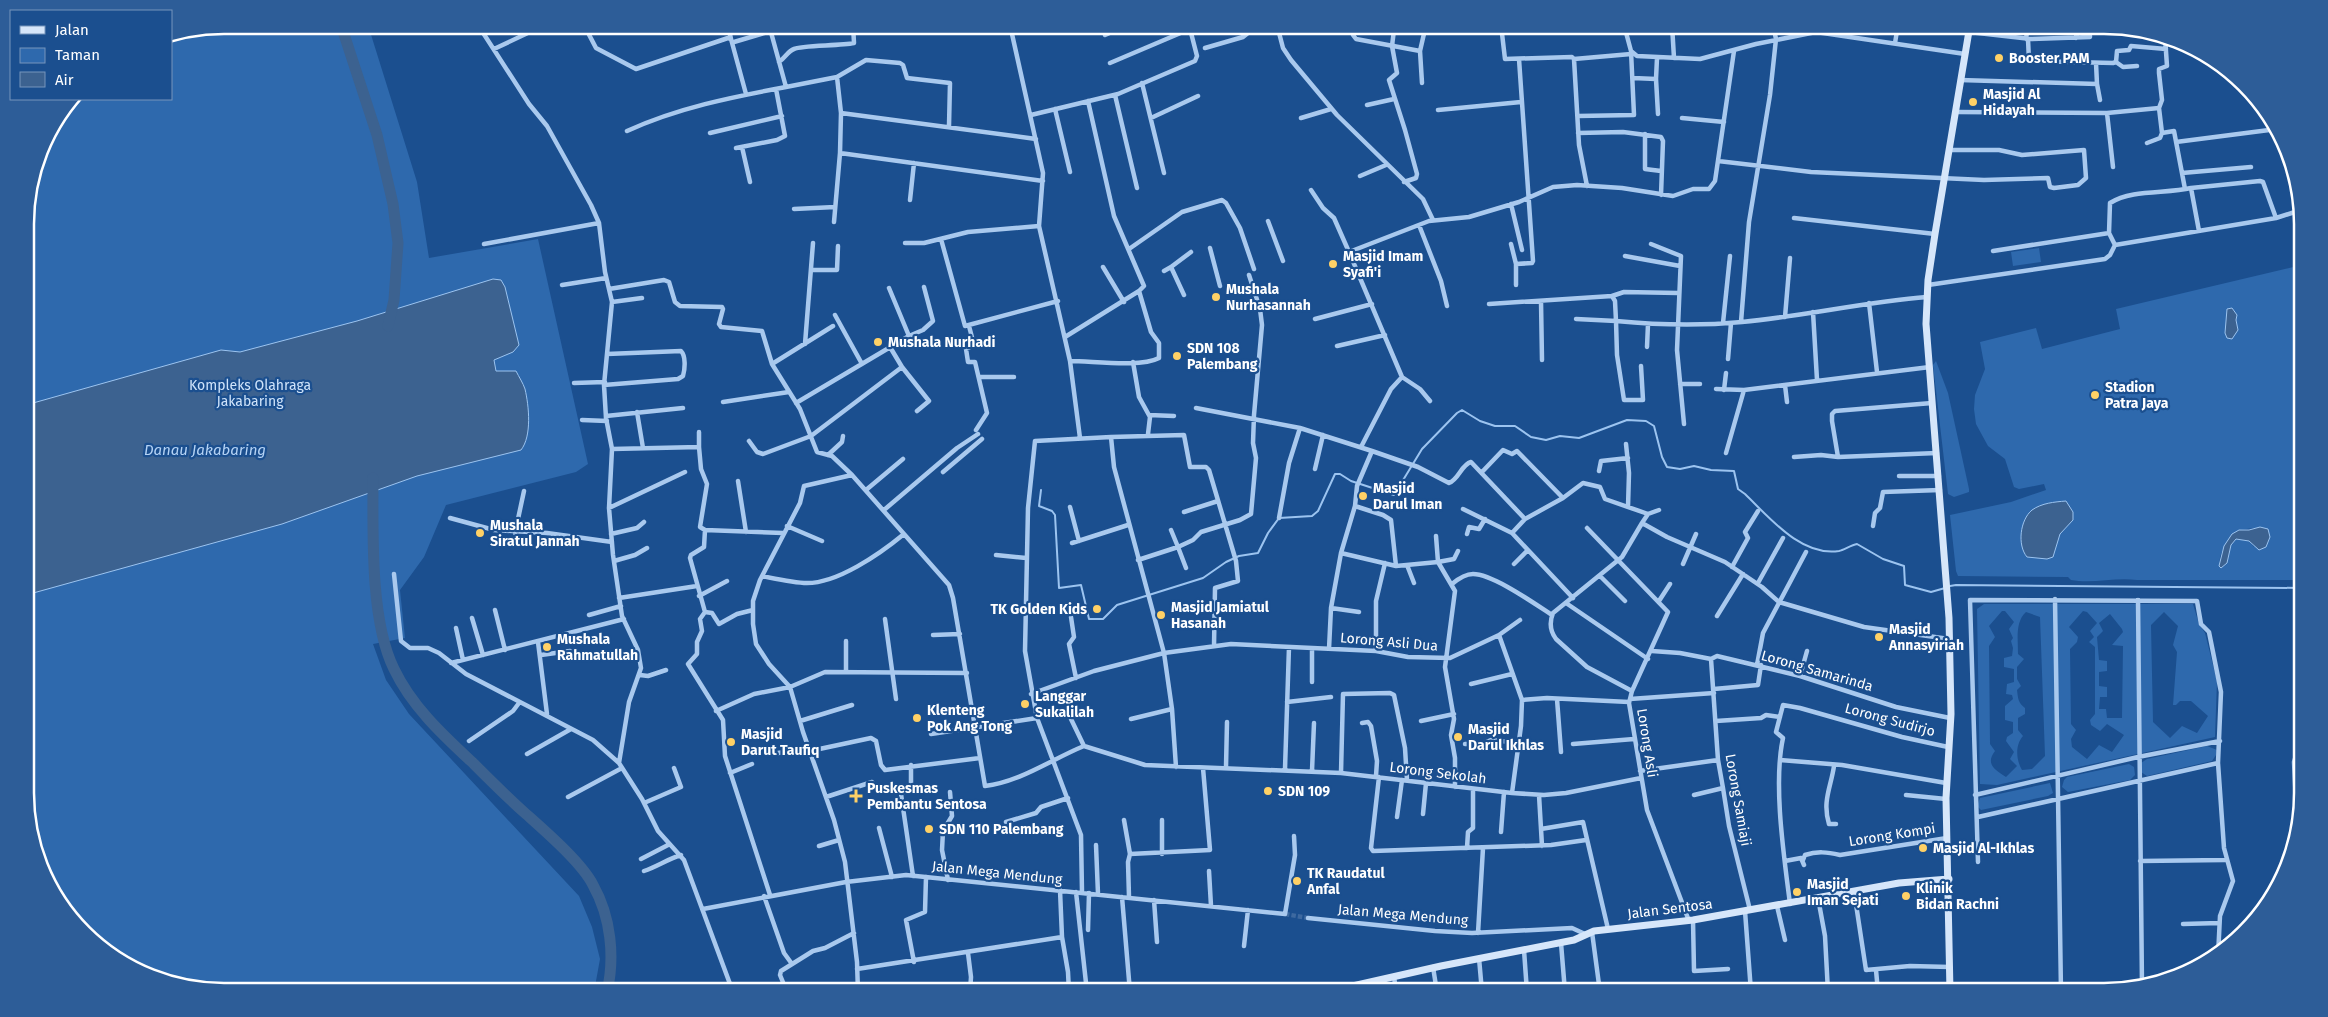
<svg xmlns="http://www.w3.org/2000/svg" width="2328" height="1017" viewBox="0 0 2328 1017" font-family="'Fira Sans',sans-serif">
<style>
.green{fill:#2e69ad;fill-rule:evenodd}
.water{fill:#3c6290;stroke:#9cc4f0}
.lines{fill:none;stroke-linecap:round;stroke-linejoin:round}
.stream{stroke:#9cc4f0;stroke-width:2}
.river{stroke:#3c6290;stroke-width:11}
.street-tunnel{stroke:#3d69a0;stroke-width:4.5;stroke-dasharray:4.5 2;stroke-linecap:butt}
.street{stroke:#a9c9ee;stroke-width:4.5}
.secondary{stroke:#d6e6fa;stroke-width:7}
.poi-dot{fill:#ffd166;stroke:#1b4f8f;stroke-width:2}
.labels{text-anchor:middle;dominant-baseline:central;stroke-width:4.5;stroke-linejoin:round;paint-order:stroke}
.poi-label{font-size:14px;font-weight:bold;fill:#fff;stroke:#1b4f8f;text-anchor:start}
.park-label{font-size:14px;fill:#cfe3fa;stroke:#1b4f8f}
.street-label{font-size:14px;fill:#fff;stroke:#1b4f8f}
.water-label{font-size:15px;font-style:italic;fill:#b5d3f5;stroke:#1b4f8f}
.rim{fill:none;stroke:#fff;stroke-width:2.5}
</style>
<rect width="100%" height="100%" fill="#1b4f8f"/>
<!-- green -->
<path class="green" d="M224 25H368L417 182 429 258 538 239 588 464 576 472 446 505 424 557 400 590 405 638 373 644 386 680 409 714 579 896 592 927 600 959 594 992H224L148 977 103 951 66 915 40 870 27 820 25 210 46 136 74 99H171V35Z
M2039 248 2041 262 2013 266 2011 252Z
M2302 265V327L2297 332 2302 363V580H2137C2115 577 2093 584 2071 580L2068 577 1958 576 1956 571 1950 515 2011 502 2046 490 2044 484 2019 489 2014 487 2005 459 1988 446 1976 424 1974 409 1975 395 1985 369 1980 342 2036 328 2042 349 2120 329 2116 309ZM2254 528V547L2249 541 2236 539 2231 545 2227 563 2221 568C2215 554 2230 540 2239 530Z
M1936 361 1948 393 1969 489V492L1954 497 1948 494 1933 365Z
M1984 604H2193L2199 624 2205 633 2217 681 2215 737 1997 785 1980 784 1977 609ZM2002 611H2005L2014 622 2009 629 2013 638 2011 641 2013 648 2012 656 2004 658V667L2014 669V682L2007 684 2006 694 2012 695 2013 699 2005 706V720L2013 722V733L2007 737 2006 741 2014 752 2010 759 2017 766 2006 777C1995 770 1985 764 1995 751L1990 744 1989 646 1995 637 1989 626ZM2083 611 2087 612 2097 623 2090 631 2094 637 2089 642 2095 647V714L2090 720 2091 725 2100 731 2107 724 2124 735 2112 752 2099 745 2087 759 2072 747 2071 739 2076 730 2071 724 2070 649 2077 642 2078 637 2069 627ZM2026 612 2040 617 2045 756 2032 769 2022 770C2016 760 2015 745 2023 736L2018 730V718L2025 714V708C2018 703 2018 698 2017 690L2021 686 2017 679V667L2024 659 2018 654C2018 639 2015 622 2026 612ZM2164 612 2178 626 2173 645 2177 652 2173 705H2176L2180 701H2191L2208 716 2197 733 2182 726 2170 738 2153 722 2151 625ZM2110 614 2122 629 2123 632 2112 645 2123 646 2122 718H2107L2106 709H2099L2100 697H2107V687L2099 686V672L2107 671V661L2099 660 2097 637 2103 631 2099 623Z
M2207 746 2217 750 2216 755 2212 761 2147 776 2141 772V763L2147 759Z
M2129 764 2134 767 2135 775 2130 780 2068 792 2062 787 2064 780 2067 777Z
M2050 783 2053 793 2048 796 1981 810 1977 806 1980 798Z"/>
<!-- water -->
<path class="water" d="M493 279 501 280 505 287 519 345 513 352 494 360 496 371H516C519 377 523 383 525 389 529 406 532 436 521 450L417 476 282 524 26 595V405L221 350 240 352 357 321Z
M2232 308 2237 315 2236 320 2238 330 2232 339 2227 338 2225 333 2227 309Z
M2066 501 2073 512V520L2060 534 2053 557 2047 559 2027 557C2017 545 2020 520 2032 510 2042 503 2054 502 2066 501Z
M2260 527 2268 529 2270 537 2266 547 2259 550 2249 541 2236 539 2231 545 2227 563 2221 568 2219 566 2224 546 2232 534 2239 530H2249Z"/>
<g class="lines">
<!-- stream -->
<path class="stream" d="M1041 490 1039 506 1052 511 1055 515 1059 588 1081 585 1089 619H1103L1117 605 1203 578 1226 562 1239 556 1258 553 1268 533 1279 518 1312 516 1318 511 1335 474H1340L1351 481 1394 495 1422 449 1457 413 1462 410 1480 421 1495 426H1515L1531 437 1546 440 1560 436 1579 438 1627 420 1646 421 1654 426 1662 457 1667 467 1680 469 1694 466 1711 470 1734 471 1738 489 1745 494C1769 517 1801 557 1839 551 1844 550 1851 545 1857 544L1883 559 1904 566 1905 585 1931 592 1945 588
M1950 586 1956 585 2302 588"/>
<!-- river -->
<path class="river" d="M341 25 377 135 393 204 398 243 394 300 388 326
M373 478C373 532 370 621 394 669 412 707 444 736 474 764 491 781 508 798 526 814 545 831 582 863 593 885 611 917 615 957 607 992"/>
<!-- street-tunnel -->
<path class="street-tunnel" d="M1285 914 1308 918"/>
<!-- street -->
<path class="street" d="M478 25 529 104 547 126 591 205 599 223 605 272 612 302 604 385 606 418 612 449 609 508 613 555 622 616 638 650 641 668 629 702 619 763
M584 25 596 48 636 69 728 38 731 39 746 94
M728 25 731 39
M769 25 786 87 837 77 866 60 900 63 903 65 907 78 950 83 949 126
M1010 25 1043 173 1039 226 1070 361 1080 438
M1277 25 1283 48 1291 60 1337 115 1423 199 1433 220
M1354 25 1353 35 1356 39 1420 51
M1501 25 1505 59 1572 57 1574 59 1579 145 1587 186
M1523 25V26
M1624 25 1631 51 1637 56 1700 59 1756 44 1816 32 1965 54
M1672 25 1674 58
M1199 28 1209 25
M1394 30 1392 46 1397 73 1389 80 1405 130 1417 174 1416 178 1404 182
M1969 32 2031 39 2090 37 2089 25
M1105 35 1128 25
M2012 37 2014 25
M2076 38 2077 25
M2026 39 2028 25
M2028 39 2029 61 2113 63 2116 62 2117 51 2129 50 2131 46 2166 49
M734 42 771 31
M1895 43 1898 25
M1205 48 1243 37 1248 33 1251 25
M494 49 532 31 563 25
M1574 59 1631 54
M779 62C785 58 788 51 794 49 801 45 840 46 854 43L853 25
M2116 62 2123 67 2137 66
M1110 63 1190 29
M837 77 841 113 840 153 1043 181
M1633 78 1656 79 1658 114
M1656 79 1657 58
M1960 80 2097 84 2096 63
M1142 83 1164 173
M1422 83 1420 51 1426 25
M2097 84 2100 100
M1115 95 1137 188
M1088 101 1114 216 1144 286 1139 291
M1367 105 1394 99
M1055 109 1070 172
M1438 110 1521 102
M1957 112 2107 113 2159 108
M841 113 1036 139
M2107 113 2113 167
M1031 115 1118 94 1195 61 1197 56 1189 25
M1578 116 1634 115 1631 51
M1151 118 1198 96
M1301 118 1331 109
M1682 118 1724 122
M627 131C677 108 732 97 786 87
M710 133 782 116
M1578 133 1623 132 1661 137 1663 141 1661 195
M2162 133 2174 131 2185 189
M1645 134V169L1661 171
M2176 142 2277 129
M2147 143 2160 138 2162 133 2159 108 2162 100 2159 73V69L2167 66 2165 37
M742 147 750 182
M736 148 777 140 785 136 776 89
M1718 161 1811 172 1984 180 2048 178 2050 187 2054 188 2078 185 2086 178 2084 150 2022 155 1999 150H1949
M2182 173 2251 167
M1360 176 1386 165
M2191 188 2260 181 2263 182 2276 218
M1311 190 1323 208 1334 218 1349 252 1429 221 1469 217 1519 202 1553 187 1577 185 1622 188 1673 196 1693 189H1709L1715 181 1734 51
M910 200 914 163
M1511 204 1522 250
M794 209 835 207
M1794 218 1935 234
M1268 221 1283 261
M834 222 840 153
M1419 225 1441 281 1447 306
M941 239 965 326 1058 301
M905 243H924L968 232 1039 226
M484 244 599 223
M1511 244 1516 264
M1651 244 1681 256 1677 350 1684 424
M2115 245 2109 233 2110 203C2132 189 2166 194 2191 188L2199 231
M1210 248 1220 286
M1129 249 1182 212 1222 200 1226 203 1240 228 1254 269
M1993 251 2109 233
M1349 252 1402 377 1420 389 1430 401
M1625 256 1680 266
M1103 267 1124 302
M1171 267 1191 252
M811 270H837L838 246
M1164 271 1171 267 1184 295
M562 285 606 278
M1516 285V264L1532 263 1533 261 1519 59
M1928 285 2105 259 2110 255 2115 245 2276 218 2301 210
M609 289 664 280 669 282 675 302 680 306 722 307 723 309 719 324 721 327 762 331 772 364 800 409 817 452 832 456 852 475 949 585 953 598 985 786C1020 782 1052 759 1084 746L1145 765 1341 773 1512 793 1544 795 1566 793 1641 778
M1612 296 1624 292 1678 293
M1541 301 1542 360
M612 302 642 298
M1869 303 1877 372
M1489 304 1612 296 1615 301 1616 321C1658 325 1700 326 1742 322 1804 316 1865 302 1927 297
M1813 312 1817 380
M835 315 862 364
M1785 317 1790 258
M1315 319 1372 304
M1576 319 1616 321 1617 355 1624 400H1643L1641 366
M1741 322 1749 222 1770 95 1776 39 1773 25
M1723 323 1730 256
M969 326 974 345 966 349 968 362H975L987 413 976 430
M909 336 923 330 933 321 924 287
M1065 337 1139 291 1151 332 1159 343V358C1140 368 1093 361 1070 361
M805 344 813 243
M1337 346 1385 335
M890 347 902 367 929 401 917 411
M1647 347 1648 324
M1728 359 1731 323
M1133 362 1139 397 1150 417 1148 434
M772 364 833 326
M979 377H1014
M574 383 605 382
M1680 384H1700
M604 385 678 379 683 376C685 369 686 356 681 351L607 354
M1785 385 1787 402
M1716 389 1744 390 1930 367
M1724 390 1726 373
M723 402 789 392
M796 403 909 336 889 288
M1196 408 1300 428 1372 451
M637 412 643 448
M1149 415 1174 416
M606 416 683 408
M582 420 607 421
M1111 437 1184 435 1190 467H1206L1209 470 1236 561 1238 581 1215 588 1214 646
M749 441 757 452 763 454 811 436 902 367
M1626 444 1629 473 1628 507
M699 447 701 469 707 484 700 527 705 530
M1361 447 1391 389 1402 377
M612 449 699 447V432
M1726 453 1744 390
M828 455 842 442 843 436
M1794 457 1821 455 1838 457 1832 421V414L1835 411 1932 403
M1838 457 1937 453
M1315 469 1323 435
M1599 471 1601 461 1628 458
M943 472 982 439
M1482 472 1503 450 1512 454 1517 451 1563 498
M852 475 804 486 800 503 760 580 753 601V624L756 644 769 664 790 687 803 732 834 820 845 862 857 962 858 992
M1899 476H1939
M738 481 746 532
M866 490 903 459
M1355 506 1383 515 1391 520 1396 566
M1070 507 1079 541
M609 508 685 472
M1463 509 1512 533
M884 510 957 448 978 434
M1184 512 1218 501
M1648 514 1659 510
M450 518 494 530 547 533 612 542
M1279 518 1289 463 1300 428
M787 526 822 541
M1873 526 1875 513 1880 508 1883 492 1940 490
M1587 528 1668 612 1632 691 1629 703 1647 810 1689 921
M1171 530 1178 547 1193 540 1201 532 1240 520 1251 514 1256 458 1253 443 1254 415 1262 325 1260 309 1249 275
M515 533 524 491
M611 534 637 528 644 522
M1467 534 1469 527 1479 529 1485 519
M1436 536 1438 562 1454 559 1458 551
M1072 543 1128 525
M1341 553 1355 506 1357 486 1372 451 1418 467 1449 483C1459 479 1461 465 1471 462L1525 519
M996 555 1026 558
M1138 560 1178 547 1186 568
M614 561 635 555 647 548
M1514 564 1528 550
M1683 564 1696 534
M1407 565 1414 583
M1732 567 1748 538 1745 532 1758 511
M394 574 401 641 410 648H428L439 653 466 674 593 740 619 763 642 799 658 831 684 860 733 992
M762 576C776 579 790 582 804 583 836 585 881 553 904 534
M1600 576 1625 601
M1758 583 1783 538
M1452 584C1458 579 1465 574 1473 574 1493 574 1535 604 1552 615
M699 596 727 581
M619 598 697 586
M1573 598 1512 533 1525 519 1563 498 1583 483 1600 487 1605 499 1648 514 1642 523 1667 537 1725 562 1762 587 1779 602 1864 627 1949 639
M2055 599 2061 992
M2138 600 2142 987
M1659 601 1670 584
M1566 603 1648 659
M1331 608 1359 612
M495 610 505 650
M705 612 712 613 719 624 737 614 753 610
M589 615 621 606
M1717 616 1743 574
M1071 617 1074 637 1069 644 1076 678
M472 618 483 655
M885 619 896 699
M456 628 463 660
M933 635 960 634
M1499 635 1520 620
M846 641V672
M538 642 547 714
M1329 649 1331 608 1341 553 1396 566 1438 562 1455 591 1445 667 1454 719 1451 735 1455 758V787
M1376 651V601L1385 563
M1652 651 1680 653 1711 659
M541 655 570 651
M451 663 624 619
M1757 665 1763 633 1806 552
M640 675 648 676 666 670
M1800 676 1807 651
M1312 682V648
M1471 684 1512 674
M1714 689 1758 685 1761 665
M1632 691 1587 667 1556 639C1550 631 1549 623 1553 613L1622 557 1642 523
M1031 694 1094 671 1164 653 1231 644 1376 651 1408 657 1450 658 1499 635 1522 700 1521 726 1512 793
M1557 699 1561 752
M1630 699 1714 693
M1522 700 1547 698 1629 702
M1287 702 1331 697
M716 711 754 694 790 687 825 672 967 673
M1071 719 1084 746
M1131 719 1172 709
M800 721 852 705
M1421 721 1454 714
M1716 721 1761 718 1766 715 1780 717
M1362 723 1368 722 1371 726 1377 761 1376 776
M931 734 1037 718
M469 741 513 711 519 703
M1465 744H1482L1491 740 1519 743
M1573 744 1634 739
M810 751 871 738 876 741 881 765 885 770 980 758
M527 754 571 729
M772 754 809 748
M1780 760 1842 765 1946 783
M911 765V787L901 794 913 876
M1834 766C1831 787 1822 801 1829 824H1836
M1226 767 1227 722
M1285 769 1289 647
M1312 771 1314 723
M1640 771 1718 760
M730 773 752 764
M1341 773 1343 694 1390 693 1394 695 1405 748 1407 780
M1379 777 1371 848 1373 851 1551 845 1586 840
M1539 795 1542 846
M1694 795 1723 788
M1906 795 1946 799
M1975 795 2138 757 2220 741
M568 797 622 768
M826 797 872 782
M644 803 681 787 674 768
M1423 814 1426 783
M1397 817 1402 780
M1978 817 2218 763
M1124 820 1130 854
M1162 820V854
M1006 822 1036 813 1041 807 1068 798
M2297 823 2294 762 2296 755 2303 753
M879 828 892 877
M1541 829 1583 822 1608 929
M1501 832 1504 792
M1096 845 1098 894
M819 846 839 840
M1467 848 1468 832 1473 828V789
M641 859 668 845
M1803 860 1805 855C1817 851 1827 852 1840 855L1947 838
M1785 861 1801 858 1804 865
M2140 861 2225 860
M1978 862 1970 600 2197 601 2201 624 2209 632 2221 692 2218 763 2224 848 2233 881 2220 916 2218 956
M644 871C658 866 668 859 681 855
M1209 871 1211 906
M948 880 942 850 943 831 952 816 950 792
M1060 890 1062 937 1068 972 1069 992
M1854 891 1866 970 1910 966 1950 967
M1076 892 1087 992
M1082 892 1081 835 1037 718 1025 651 1028 508 1035 441 1111 437 1114 467 1164 653 1172 709 1176 767
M770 895 725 756 723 720 688 664 697 654V642L702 631 700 619 705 612 690 558 691 555 704 547 705 530 783 533
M764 896 784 953 792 964
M1122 897 1130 992
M1129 897 1128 862 1130 854 1210 850 1203 768
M1818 898 1825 936 1828 992
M1154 900 1157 942
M1790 904C1784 856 1773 784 1783 738L1776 732 1783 705 1800 708 1902 737 1948 747
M1777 906 1785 940
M703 909 846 882 906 875 1285 914 1295 855 1294 836
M1750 910 1729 826 1723 788 1718 760 1711 659 1717 656 1800 676 1896 707 1950 718
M1745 911 1751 992
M1308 918 1435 931 1472 933 1572 928 1585 934
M1693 920 1694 971 1728 969
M2183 924 2219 923
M1088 930 1089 893
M1592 932 1600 992
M1478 933 1483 848
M1561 943 1565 992
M1244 946 1248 910
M1524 950 1527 992
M968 953 971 977 970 992
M1479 958 1482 992
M914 962 906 920 925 912 926 877
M1433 967 1437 992
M857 969 1062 937
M1876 970 1878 992
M1394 976 1396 992
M701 991 731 987
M787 992 780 975 781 971 813 951 825 948 854 933
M1798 992 1828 988"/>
<!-- secondary -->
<path class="secondary" d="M1326 992 1441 966 1574 940 1594 931 1693 920 1899 883 1949 879
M1950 992 1946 798 1951 714 1949 618 1926 324 1928 280 1935 234 1970 25"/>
</g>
<!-- markers -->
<g class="poi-dot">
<circle cx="1999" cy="58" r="5"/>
<circle cx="1973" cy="102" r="5"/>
<circle cx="1333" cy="264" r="5"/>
<circle cx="1216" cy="297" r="5"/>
<circle cx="878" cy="342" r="5"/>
<circle cx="1177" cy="356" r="5"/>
<circle cx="2095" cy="395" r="5"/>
<circle cx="1363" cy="496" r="5"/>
<circle cx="480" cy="533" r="5"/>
<circle cx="1097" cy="609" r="5"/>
<circle cx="1161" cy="615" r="5"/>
<circle cx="1879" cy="637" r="5"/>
<circle cx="547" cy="647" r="5"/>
<circle cx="1025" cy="704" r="5"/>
<circle cx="917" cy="718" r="5"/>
<circle cx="1458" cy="737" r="5"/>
<circle cx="731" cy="742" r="5"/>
<circle cx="1268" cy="791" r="5"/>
<path d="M853.5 788.5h5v5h5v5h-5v5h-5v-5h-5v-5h5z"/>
<circle cx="929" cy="829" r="5"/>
<circle cx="1923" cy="848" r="5"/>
<circle cx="1297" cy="881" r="5"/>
<circle cx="1797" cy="892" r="5"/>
<circle cx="1906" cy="896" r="5"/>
</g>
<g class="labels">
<!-- poi labels -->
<g class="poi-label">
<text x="2009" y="58">Booster PAM</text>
<text x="1983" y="94">Masjid Al<tspan x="1983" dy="16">Hidayah</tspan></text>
<text x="1343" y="256">Masjid Imam<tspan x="1343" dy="16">Syafi'i</tspan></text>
<text x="1226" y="289">Mushala<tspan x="1226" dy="16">Nurhasannah</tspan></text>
<text x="888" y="342">Mushala Nurhadi</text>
<text x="1187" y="348">SDN 108<tspan x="1187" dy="16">Palembang</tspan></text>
<text x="2105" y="387">Stadion<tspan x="2105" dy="16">Patra Jaya</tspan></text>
<text x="1373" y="488">Masjid<tspan x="1373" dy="16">Darul Iman</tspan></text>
<text x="490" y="525">Mushala<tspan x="490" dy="16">Siratul Jannah</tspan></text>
<text x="1171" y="607">Masjid Jamiatul<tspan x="1171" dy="16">Hasanah</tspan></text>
<text x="1087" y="609" text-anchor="end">TK Golden Kids</text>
<text x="1889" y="629">Masjid<tspan x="1889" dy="16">Annasyiriah</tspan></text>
<text x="557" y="639">Mushala<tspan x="557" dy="16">Rahmatullah</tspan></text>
<text x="1035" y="696">Langgar<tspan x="1035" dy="16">Sukalilah</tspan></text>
<text x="927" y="710">Klenteng<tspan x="927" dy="16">Pok Ang Tong</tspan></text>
<text x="1468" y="729">Masjid<tspan x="1468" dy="16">Darul Ikhlas</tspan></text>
<text x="741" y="734">Masjid<tspan x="741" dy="16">Darut Taufiq</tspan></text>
<text x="867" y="788">Puskesmas<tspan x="867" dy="16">Pembantu Sentosa</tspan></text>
<text x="1278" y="791">SDN 109</text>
<text x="939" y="829">SDN 110 Palembang</text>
<text x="1933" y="848">Masjid Al-Ikhlas</text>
<text x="1307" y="873">TK Raudatul<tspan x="1307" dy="16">Anfal</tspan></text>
<text x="1807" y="884">Masjid<tspan x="1807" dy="16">Iman Sejati</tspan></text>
<text x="1916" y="888">Klinik<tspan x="1916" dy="16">Bidan Rachni</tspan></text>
</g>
<!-- park labels -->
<g class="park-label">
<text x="250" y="385">Kompleks Olahraga<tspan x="250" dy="16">Jakabaring</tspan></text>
</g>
<!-- street labels -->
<g class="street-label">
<text transform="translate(1389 642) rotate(5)">Lorong Asli Dua</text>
<text transform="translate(1817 671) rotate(16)">Lorong Samarinda</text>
<text transform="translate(1890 720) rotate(15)">Lorong Sudirjo</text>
<text transform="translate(1647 743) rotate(81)">Lorong Asli</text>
<text transform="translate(1438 773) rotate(7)">Lorong Sekolah</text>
<text transform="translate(1738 800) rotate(80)">Lorong Samiaji</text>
<text transform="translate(1892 835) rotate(-9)">Lorong Kompi</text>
<text transform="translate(997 873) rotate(6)">Jalan Mega Mendung</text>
<text transform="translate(1670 909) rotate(-7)">Jalan Sentosa</text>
<text transform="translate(1403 915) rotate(5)">Jalan Mega Mendung</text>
</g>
<!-- water labels -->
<g class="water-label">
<text x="205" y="450">Danau Jakabaring</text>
</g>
</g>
<!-- crop -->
<path d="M0 0H2328V1017H0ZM224 34H2104A190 190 0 0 1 2294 224V793A190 190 0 0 1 2104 983H224A190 190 0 0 1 34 793V224A190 190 0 0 1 224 34Z" fill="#2d5d98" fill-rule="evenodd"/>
<path class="rim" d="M224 34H2104A190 190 0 0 1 2294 224V793A190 190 0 0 1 2104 983H224A190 190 0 0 1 34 793V224A190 190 0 0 1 224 34Z"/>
<!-- legend -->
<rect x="10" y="10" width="162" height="90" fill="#1b4f8f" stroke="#7695bc"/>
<rect x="20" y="26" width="25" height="8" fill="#d6e6fa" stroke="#7695bc"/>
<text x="55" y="35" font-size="15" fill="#ffffff">Jalan</text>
<rect x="20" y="48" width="25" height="15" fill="#2e69ad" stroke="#7695bc"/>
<text x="55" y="60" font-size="15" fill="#ffffff">Taman</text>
<rect x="20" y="72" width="25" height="15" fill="#3c6290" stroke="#7695bc"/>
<text x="55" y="85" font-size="15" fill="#ffffff">Air</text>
</svg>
